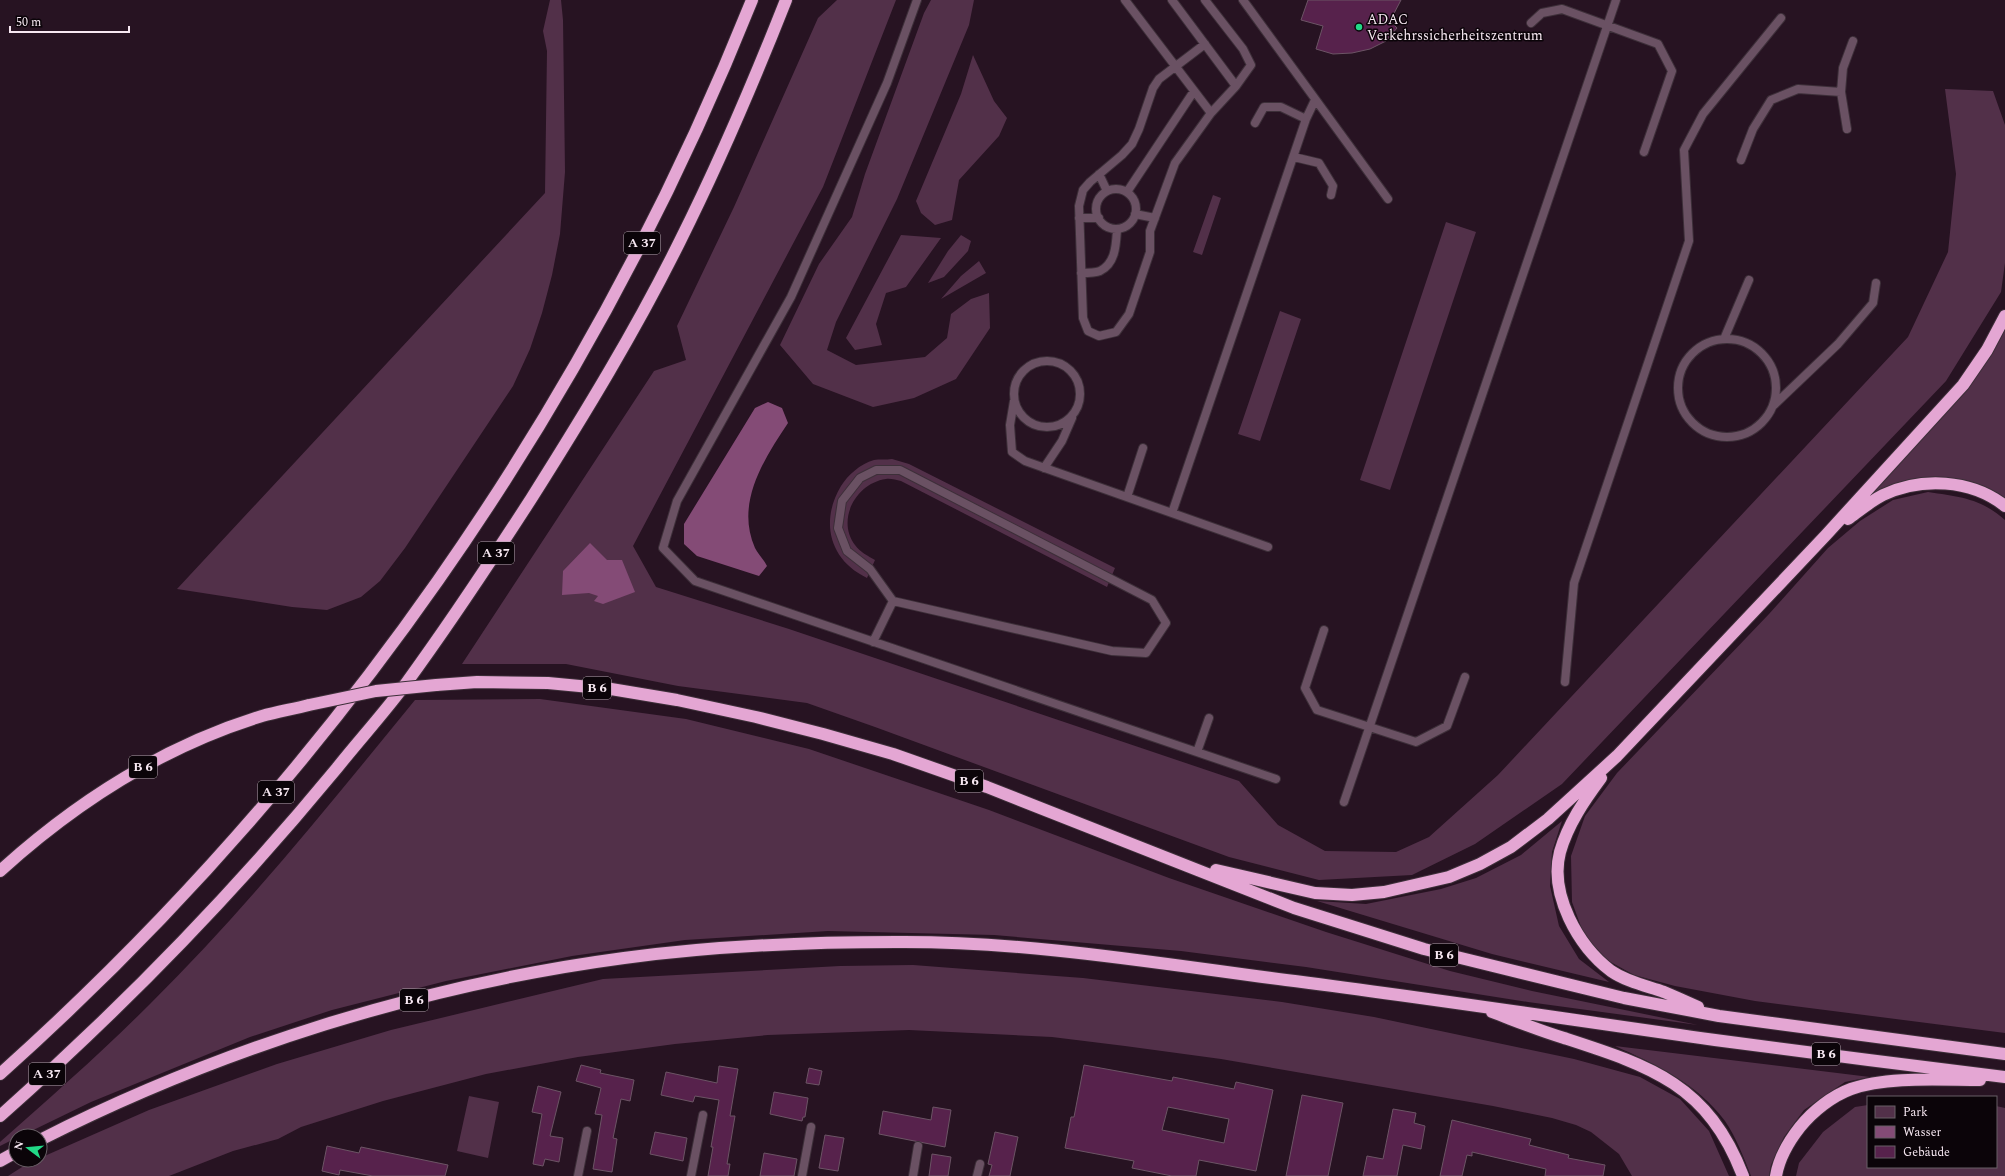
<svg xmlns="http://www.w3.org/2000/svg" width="2005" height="1176" viewBox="0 0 2005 1176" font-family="Spectral,serif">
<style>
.green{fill:#523049}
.water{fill:#844b76}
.building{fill:#57224c;stroke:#6c5465;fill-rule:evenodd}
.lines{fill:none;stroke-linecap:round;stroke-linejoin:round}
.lane-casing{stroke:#3d2f39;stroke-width:10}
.highway-casing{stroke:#3d2f39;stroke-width:14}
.lane{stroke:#6a5163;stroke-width:8}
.highway{stroke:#e4a6d3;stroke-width:12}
.highway-bridge-casing{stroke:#3d2f39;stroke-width:14;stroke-linecap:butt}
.highway-bridge{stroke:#e4a6d3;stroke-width:12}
.poi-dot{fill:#22d887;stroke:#0b0409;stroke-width:1.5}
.labels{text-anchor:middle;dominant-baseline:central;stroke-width:3;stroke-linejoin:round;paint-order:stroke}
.shield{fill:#0b0409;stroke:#b0a4ac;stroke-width:1}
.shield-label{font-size:13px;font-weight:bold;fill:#f7e8f2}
.poi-label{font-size:14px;fill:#f7e8f2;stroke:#0b0409;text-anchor:start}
</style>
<rect width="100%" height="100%" fill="#271322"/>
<!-- green -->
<path class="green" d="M550 0H561L563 20 565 172 560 234 552 275 542 313 530 349 513 386 405 548 380 581 361 597 327 610 292 607 177 589 545 193 547 51 543 31Z
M837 0H896L823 187 633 546 656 587 789 629 1239 781 1278 825 1325 851 1396 852 1429 837 1498 775 1908 337 1948 252 1956 174 1945 89 1993 91 2005 125V263L2001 292 1946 381 1562 784 1475 844 1412 875 1319 880 1229 857 875 727 807 703 678 686 566 664H462L654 371 686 360 677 326 734 207 818 18Z
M931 0H974L969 25 897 199 836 322 827 350 856 365 925 357 947 338 951 314 971 299 989 293 990 328 956 379 914 398 873 407 813 384 780 345 819 264 852 217 865 174 924 13Z
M973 55 994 101 1007 118 999 136 959 180 952 220 935 225 921 213 916 201 961 94Z
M1213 195 1221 198 1202 255 1193 252Z
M1446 222 1476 232 1390 490 1360 480Z
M901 235 941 238 906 287 886 293 876 324 882 345 855 350 846 338Z
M961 235 971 241 968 251 944 277 928 283 948 251Z
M979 261 986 273 941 299 961 276Z
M1280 311 1301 319 1260 441 1238 434Z
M2005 316V506L1945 483 1883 495 1826 535 1963 385Z
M892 459 909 464 1115 568 1107 587 901 481C896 480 890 478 886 479 856 483 836 520 855 545 860 552 868 556 875 560L867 578C829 560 820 521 841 486 848 475 860 464 874 460 879 459 886 460 892 459Z
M1928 492C1960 497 1980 498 2005 520V1033L1755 1001 1675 986 1634 975 1607 960 1584 935 1572 902 1571 856 1585 816 1617 773 1769 614 1828 548 1860 521 1893 500Z
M540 699 686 719 809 749 989 810 1169 878 1326 932 1450 971 1532 991 1698 1025 1528 1002 1306 967 1181 951 994 935 828 931 685 940 572 956 446 981 332 1010 250 1037 91 1102 21 1136H16V1138L0 1146V1142C51 1097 102 1052 150 1004 246 909 330 804 415 700Z
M1562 821 1552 852 1550 886 1559 926 1579 959 1609 982 1492 954 1317 901 1366 904 1441 889 1476 878 1521 855Z
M913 965 1083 978 1282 1002 1374 1017 1574 1059 1640 1077 1680 1099 1709 1131 1729 1176H1632L1619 1154 1591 1132 1576 1125 1552 1118 1493 1106 1221 1059 1125 1046 1052 1037 909 1030 768 1035 675 1044 578 1057 486 1074 383 1101 301 1127 278 1139 233 1151 169 1176H8L30 1162 40 1160V1158L149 1110 277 1064 391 1030 603 979 840 966Z
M1615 1046 1870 1077 1845 1082 1804 1110 1784 1137 1771 1165 1769 1176H1751C1744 1158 1736 1137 1725 1121 1698 1084 1655 1064 1615 1046Z
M469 1096 499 1102 488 1158 457 1151Z
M1868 1105V1167H1996V1106L2005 1108V1176H1796L1799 1163 1823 1132 1855 1107Z"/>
<!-- water -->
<path class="water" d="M768 402 782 408 788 423C764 459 735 503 755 548 758 554 764 560 767 566L759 576 697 556 684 544V524L755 408Z
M590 543 607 560H622L635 592 603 604 594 601 598 596 589 593 562 595 563 571Z"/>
<!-- building -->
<path class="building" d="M1308 0H1401L1390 21 1397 28 1386 41 1370 49 1352 53 1333 54 1316 49 1323 26 1301 20Z
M581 1065 601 1070 600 1073 634 1080 630 1101 621 1099 613 1138 617 1139 612 1172 593 1169 602 1115 595 1114 601 1088 576 1081Z
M1084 1065 1172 1081 1173 1077 1234 1089 1236 1082 1273 1090 1256 1171 1199 1160 1196 1176H1172L1132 1168 1134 1161 1065 1148 1071 1117H1074ZM1168 1107 1229 1119 1224 1143 1162 1130Z
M719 1066 738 1069 730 1116H735L727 1164H730L728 1176H708L713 1147H711L719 1100 695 1096 693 1102 661 1095 666 1072 717 1083Z
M809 1068 822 1071 819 1085 806 1083Z
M538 1086 561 1092 550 1136 563 1138 559 1162 545 1159 543 1166 533 1164 542 1114 532 1112Z
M774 1092 808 1098 805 1117H803L802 1121 770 1114Z
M1302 1095 1343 1103 1328 1176H1286Z
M933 1107 951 1110 945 1147 879 1134 883 1111 931 1120Z
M1393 1109 1416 1113 1414 1123 1425 1126 1421 1149 1403 1145 1397 1176H1363L1367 1156 1383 1159Z
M1452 1120 1531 1139 1529 1145 1569 1155 1568 1158 1605 1165 1603 1176H1545L1546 1169 1472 1152V1156L1467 1155 1462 1176H1440Z
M655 1132 687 1138 683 1161 650 1154Z
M995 1132 1018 1137 1010 1176H989L992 1165 988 1164Z
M825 1135 844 1138 838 1171 819 1168Z
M327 1146 359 1153 361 1147 448 1165 445 1176H373L340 1170 339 1175 322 1171Z
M764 1153 797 1159 794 1176H760Z
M932 1154 951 1157 948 1176H929Z"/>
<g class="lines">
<defs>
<path id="lane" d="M917 0 887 83 791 297 677 501 663 548 695 581 1276 779
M1125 0 1211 113
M1172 0 1236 86
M1243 0 1388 199
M1531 23 1542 13 1562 9 1658 44 1672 71 1644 152
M1205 44 1159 79 1153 88 1139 129 1132 144 1122 155 1090 182 1083 190 1079 206 1083 318 1088 331 1099 336 1116 332 1129 314 1150 252V231L1175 163 1211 113 1236 86 1251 65 1243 49 1205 0
M1306 119 1315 100
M1847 129 1841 92 1843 68 1853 41
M1294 157 1319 163 1333 186 1331 195
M1741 160 1753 129 1771 100 1798 89 1841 92
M1099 174 1107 191
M1096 209a20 20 0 1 1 40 0a20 20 0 1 1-40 0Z
M1127 192 1194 91
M1135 214 1155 218
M1079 218H1099
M1081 273C1087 273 1095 273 1100 271 1116 263 1116 244 1117 229
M1678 388a49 49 0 1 1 98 0a49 49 0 1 1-98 0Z
M1724 339 1749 280
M1014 394a33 33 0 1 1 66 0a33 33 0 1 1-66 0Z
M1014 401 1010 425 1012 452 1025 461 1268 547
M1774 405 1838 344 1873 303 1876 283
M1044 468 1062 441 1072 418
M876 470H900L1152 600 1166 623 1146 653 1112 651 893 601 870 569 847 551 838 528 842 501 860 478Z
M1127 497 1143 448
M1172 513 1306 119 1281 107H1264L1255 123
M1324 630 1305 688 1317 710 1416 742 1447 726 1465 677
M873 642 893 601
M1565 682 1574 583 1689 241 1684 150 1703 114 1781 18
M1197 752 1209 718
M1344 802 1616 0
M578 1176 587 1131
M691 1176 703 1115
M802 1176 811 1127
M913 1176 918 1146
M977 1176 980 1164"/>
<path id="highway" d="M1848 519C1859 511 1871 501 1883 495 1921 477 1971 479 2005 506
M436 685 477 682 548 683 611 689 677 700 756 717 823 734 893 754 987 787 1294 908 1424 949 1624 998 1719 1016 2005 1054
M1601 778C1584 801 1568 824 1560 852 1549 894 1578 946 1611 971 1627 982 1647 986 1664 992 1676 997 1687 1002 1698 1007
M1216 870 1315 893 1352 895 1384 892 1449 877 1480 864 1511 847 1548 819 1617 756 1826 535 1963 385 1987 350 2005 316
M0 871C75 803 164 746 262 716 277 712 293 709 309 705
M1492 1012C1516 1021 1540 1031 1564 1038 1650 1066 1708 1084 1743 1176
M0 1074C330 779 588 410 752 0
M0 1116C121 1009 234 893 337 768 360 739 385 712 407 682 450 623 491 561 531 499 584 415 636 330 680 241 719 163 754 81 786 0
M40 1140C222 1048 422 985 624 958 714 946 805 942 896 942 1027 941 1156 963 1286 980 1429 998 1572 1020 1715 1040 1812 1053 1908 1065 2005 1077
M0 1161 16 1152
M1776 1176C1779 1158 1789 1141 1800 1127 1813 1111 1832 1096 1851 1089 1886 1076 1942 1080 1980 1080"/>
</defs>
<!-- lane casing -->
<use href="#lane" class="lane-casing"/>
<!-- highway casing -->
<use href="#highway" class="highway-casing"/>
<!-- lane -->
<use href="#lane" class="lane"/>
<!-- highway -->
<use href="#highway" class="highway"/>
<defs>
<path id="highway-bridge" d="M309 705 376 691 436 685"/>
</defs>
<!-- highway-bridge casing -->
<use href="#highway-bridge" class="highway-bridge-casing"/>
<!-- highway-bridge -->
<use href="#highway-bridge" class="highway-bridge"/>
</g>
<!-- markers -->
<circle class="poi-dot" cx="1359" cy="27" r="4"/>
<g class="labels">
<!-- shield labels -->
<g class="shield">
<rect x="624" y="232" width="36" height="22" rx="3"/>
<rect x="478" y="542" width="36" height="22" rx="3"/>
<rect x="583" y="677" width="28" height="22" rx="3"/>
<rect x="129" y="756" width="28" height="22" rx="3"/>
<rect x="955" y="770" width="28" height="22" rx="3"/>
<rect x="258" y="781" width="36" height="22" rx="3"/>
<rect x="1430" y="944" width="28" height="22" rx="3"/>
<rect x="400" y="989" width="28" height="22" rx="3"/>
<rect x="1812" y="1043" width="28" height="22" rx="3"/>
<rect x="29" y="1063" width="36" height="22" rx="3"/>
</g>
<g class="shield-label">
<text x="642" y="243">A 37</text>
<text x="496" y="553">A 37</text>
<text x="597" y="688">B 6</text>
<text x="143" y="767">B 6</text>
<text x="969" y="781">B 6</text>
<text x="276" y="792">A 37</text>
<text x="1444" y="955">B 6</text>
<text x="414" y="1000">B 6</text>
<text x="1826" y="1054">B 6</text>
<text x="47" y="1074">A 37</text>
</g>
<!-- poi labels -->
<g class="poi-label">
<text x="1367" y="19">ADAC<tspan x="1367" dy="16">Verkehrssicherheitszentrum</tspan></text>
</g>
</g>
<!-- legend -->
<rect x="1867" y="1096" width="130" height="72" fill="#0b0409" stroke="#695f66"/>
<rect x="1875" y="1106" width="20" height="12" fill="#523049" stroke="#695f66"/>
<text x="1903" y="1116" font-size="12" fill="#f7e8f2">Park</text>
<rect x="1875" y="1126" width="20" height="12" fill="#844b76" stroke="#695f66"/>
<text x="1903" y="1136" font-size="12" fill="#f7e8f2">Wasser</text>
<rect x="1875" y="1146" width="20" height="12" fill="#57224c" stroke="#695f66"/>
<text x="1903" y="1156" font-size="12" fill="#f7e8f2">Gebäude</text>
<!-- north arrow -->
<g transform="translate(28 1148) rotate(286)"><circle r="19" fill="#0b0409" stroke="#695f66"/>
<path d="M0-3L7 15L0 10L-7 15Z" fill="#22d887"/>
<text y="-6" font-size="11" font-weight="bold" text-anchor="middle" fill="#f7e8f2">N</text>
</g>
<!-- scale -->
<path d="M10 26v6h119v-6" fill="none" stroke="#f7e8f2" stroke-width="2"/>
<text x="16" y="26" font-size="12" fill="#f7e8f2" stroke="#0b0409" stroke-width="3" paint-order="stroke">50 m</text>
</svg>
